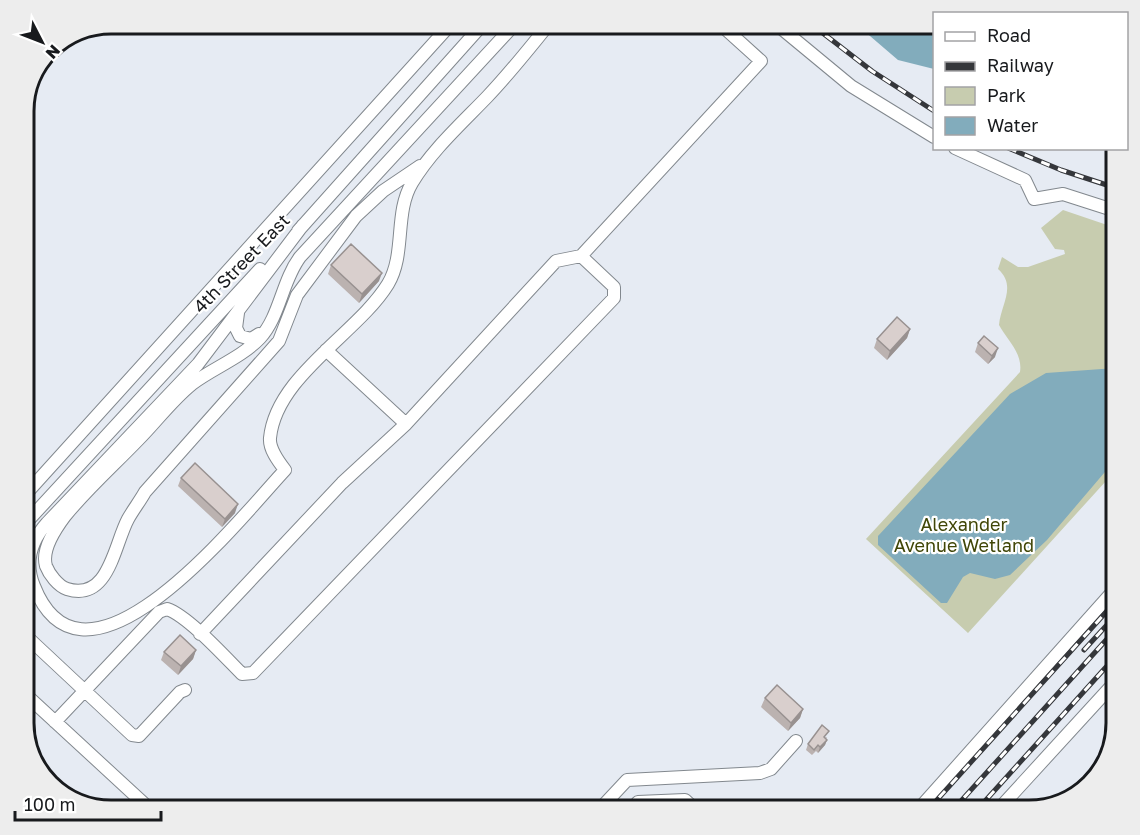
<svg xmlns="http://www.w3.org/2000/svg" width="1140" height="835" viewBox="0 0 1140 835" font-family="'Golos Text',sans-serif">
<style>
.green{fill:#c7ccaf}
.water{fill:#82acbc}
.lines{fill:none;stroke-linecap:round;stroke-linejoin:round}
.minor-casing{stroke:#82888e;stroke-width:14}
.minor{stroke:#fff;stroke-width:12}
.rail-casing{stroke:#35373b;stroke-width:5}
.rail{stroke:#fff;stroke-width:3;stroke-dasharray:9;stroke-linecap:butt}
.wall{fill:#bbb2b0}
.shaded-wall{fill:#989190}
.building{fill:#d9cfcd;stroke:#989190;stroke-width:1.5}
.labels{text-anchor:middle;dominant-baseline:central;stroke-width:4.5;stroke-linejoin:round;paint-order:stroke}
.street-label{font-size:18px;fill:#181a1d;stroke:#fff}
.park-label{font-size:18px;fill:#404607;stroke:#fff}
.rim{fill:none;stroke:#181a1d;stroke-width:3}
</style>
<rect width="100%" height="100%" fill="#e6ebf3"/>
<!-- green -->
<path class="green" d="M1063 210 1116 228V470L968 633 866 539 1020 372C1023 353 1007 340 999 325 1001 304 1017 286 998 269L1002 257 1018 267H1028L1065 254 1064 250 1055 249 1041 228Z"/>
<!-- water -->
<path class="water" d="M856 24H934V69L898 60Z
M1116 368V459L1047 540 1010 575 995 579 970 573 963 577 947 603H941L878 545V536L1010 394 1046 373Z"/>
<g class="lines">
<defs>
<path id="minor" d="M776 24 851 86 934 137
M955 148 1025 180 1034 199 1063 194 1116 211
M420 166 383 191 356 216 297 295 279 341 145 492C140 501 133 510 128 519 114 545 109 602 67 589 58 586 49 574 46 566 41 549 56 528 65 516 87 489 114 465 138 440 156 422 172 400 192 384 213 368 241 358 260 338 280 316 282 281 300 257L515 24
M303 225 198 364 47 523C31 541 24 562 34 586 85 716 241 517 285 470 278 461 269 449 270 438 276 376 358 333 388 284 406 254 394 213 412 183 431 151 461 124 487 97 509 74 529 49 549 24
M298 231 483 24
M238 313 236 328 240 336 251 339 259 334
M326 350 406 424
M24 496 451 24
M24 525 260 269
M24 634 132 735 139 736 180 692 185 690
M200 634 342 483 406 424 556 261 581 256 761 61 720 24
M24 693 152 811
M55 722 159 612 167 609C188 616 225 657 242 674L253 673 614 298V287L581 256
M598 811 627 780 760 773 771 769 796 741
M630 811 638 802 685 800 697 811
M917 811 1116 588
M997 811 1116 681"/>
</defs>
<!-- minor casing -->
<use href="#minor" class="minor-casing"/>
<!-- minor -->
<use href="#minor" class="minor"/>
<defs>
<path id="rail" d="M811 24 872 71 934 111
M1008 148 1061 170 1116 188
M1084 650 1116 615
M927 811 1116 601
M952 811 1116 629
M976 811 1116 656"/>
</defs>
<!-- rail casing -->
<use href="#rail" class="rail-casing"/>
<!-- rail -->
<use href="#rail" class="rail"/>
</g>
<!-- wall -->
<path class="wall" d="M331 265 379 281 359 303 328 274Z
M910 329 907 338 887 360 874 348 877 339Z
M978 343 995 357 988 364 975 352Z
M181 478 235 513 222 527 178 486Z
M196 650 193 659 178 675 161 660 164 652Z
M765 698 803 709 800 718 788 731 761 707Z
M827 737 826 739 827 740 825 745 818 753 816 751 812 755 806 750 808 744Z"/>
<!-- shaded-wall -->
<path class="shaded-wall" d="M382 273 379 281 359 303 362 294Z
M910 329 907 338 887 360 890 351Z
M998 348 995 357 988 364 992 356Z
M238 504 235 513 222 527 225 519Z
M196 650 193 659 178 675 181 666Z
M803 709 800 718 788 731 791 723Z
M827 740 825 745 818 753 820 747Z"/>
<!-- building -->
<path class="building" d="M351 244 382 273 362 294 331 265Z
M897 317 910 329 890 351 877 339Z
M984 336 998 348 992 356 978 343Z
M195 463 238 504 225 519 181 478Z
M180 635 196 650 181 666 164 652Z
M777 685 803 709 791 723 765 698Z
M822 725 829 731 824 737 827 740 820 747 818 745 814 750 808 744Z"/>
<g class="labels">
<!-- street labels -->
<g class="street-label">
<text transform="translate(241 263) rotate(-46)">4th Street East</text>
</g>
<!-- park labels -->
<g class="park-label">
<text x="964" y="524">Alexander<tspan x="964" dy="21">Avenue Wetland</tspan></text>
</g>
</g>
<!-- crop -->
<path d="M0 0H1140V835H0ZM111 34H1029A77 77 0 0 1 1106 111V723A77 77 0 0 1 1029 800H111A77 77 0 0 1 34 723V111A77 77 0 0 1 111 34Z" fill="#ededed" fill-rule="evenodd"/>
<path class="rim" d="M111 34H1029A77 77 0 0 1 1106 111V723A77 77 0 0 1 1029 800H111A77 77 0 0 1 34 723V111A77 77 0 0 1 111 34Z"/>
<!-- legend -->
<rect x="933" y="12" width="195" height="138" fill="#ffffff" stroke="#a3a3a5" stroke-width="1.5"/>
<rect x="945" y="32" width="30" height="9" fill="#ffffff" stroke="#a3a3a5" stroke-width="1.5"/>
<text x="987" y="42" font-size="18" fill="#181a1d">Road</text>
<rect x="945" y="62" width="30" height="9" fill="#35373b" stroke="#a3a3a5" stroke-width="1.5"/>
<text x="987" y="72" font-size="18" fill="#181a1d">Railway</text>
<rect x="945" y="87" width="30" height="18" fill="#c7ccaf" stroke="#a3a3a5" stroke-width="1.5"/>
<text x="987" y="102" font-size="18" fill="#181a1d">Park</text>
<rect x="945" y="117" width="30" height="18" fill="#82acbc" stroke="#a3a3a5" stroke-width="1.5"/>
<text x="987" y="132" font-size="18" fill="#181a1d">Water</text>
<!-- north arrow -->
<g transform="translate(42 42) rotate(132)" stroke="#ffffff" stroke-width="4.5" paint-order="stroke">
<path d="M0-4.5L10 22L0 15L-10 22Z" fill="#181a1d"/>
<text y="-9" font-size="16" font-weight="bold" text-anchor="middle" fill="#181a1d">N</text>
</g>
<!-- scale -->
<path d="M15 811v9h146v-9" fill="none" stroke="#181a1d" stroke-width="3"/>
<text x="24" y="811" font-size="18" fill="#181a1d" stroke="#ffffff" stroke-width="4.5" paint-order="stroke">100 m</text>
</svg>
